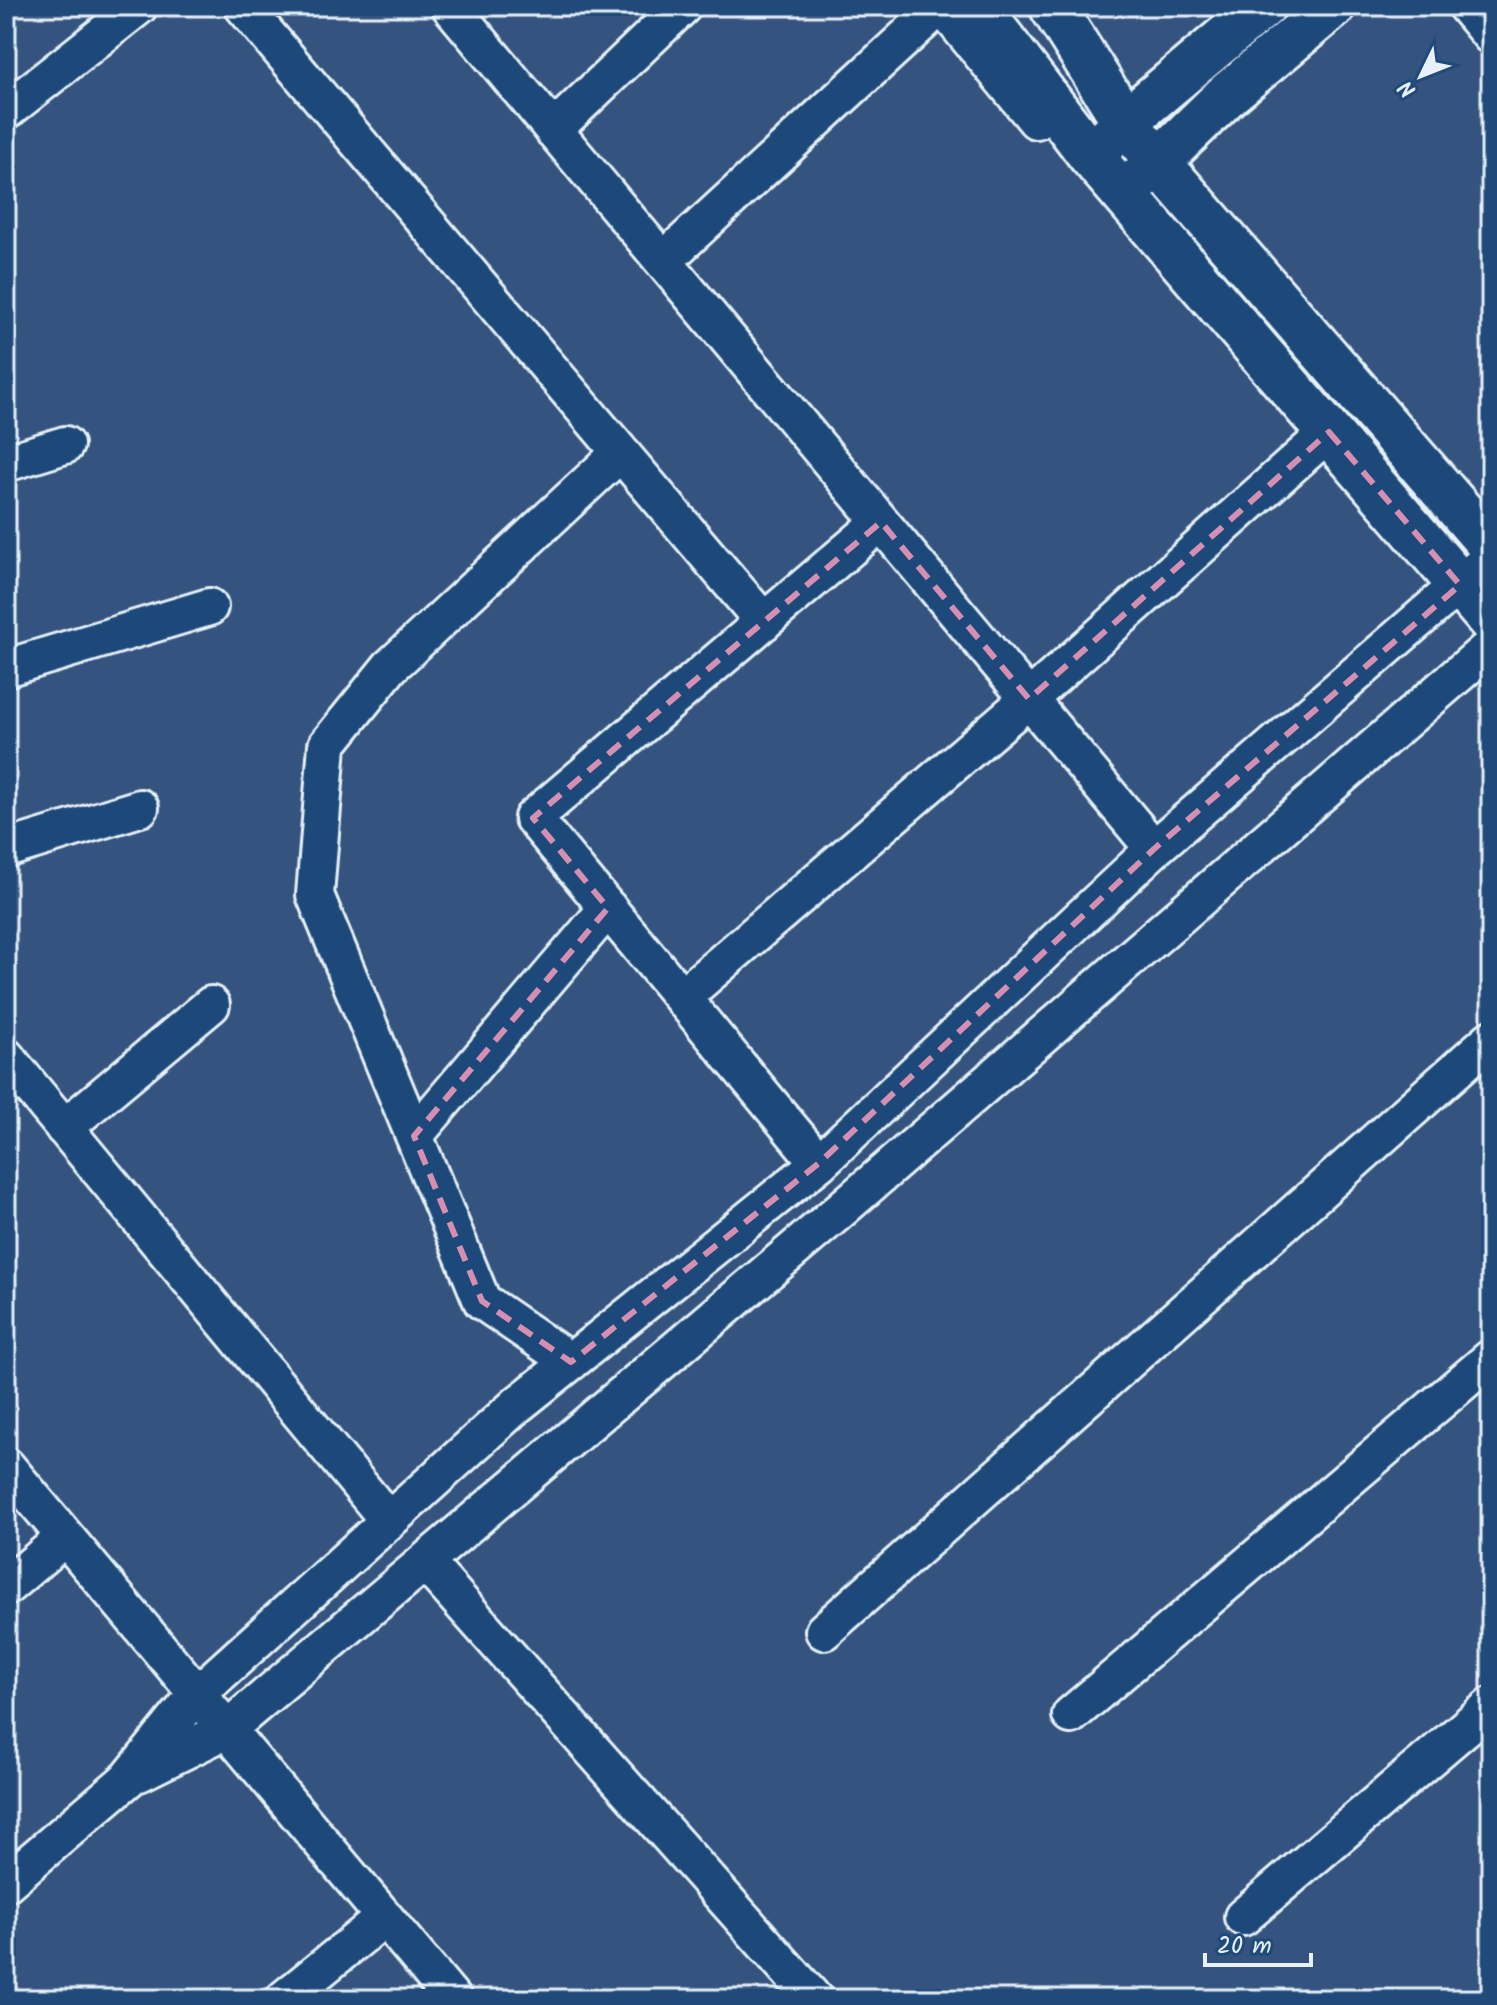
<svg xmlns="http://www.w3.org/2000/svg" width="1497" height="2005" viewBox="0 0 1497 2005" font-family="Kalam,sans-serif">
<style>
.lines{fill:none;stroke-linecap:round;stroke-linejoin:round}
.street-casing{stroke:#e8f1f8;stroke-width:42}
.secondary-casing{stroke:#e8f1f8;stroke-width:50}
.street{stroke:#1f4a7a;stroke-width:36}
.secondary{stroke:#1f4a7a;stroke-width:44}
.marked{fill:none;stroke:#d78fb1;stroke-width:6;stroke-dasharray:16 10;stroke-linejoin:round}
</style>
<rect width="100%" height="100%" fill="#34547f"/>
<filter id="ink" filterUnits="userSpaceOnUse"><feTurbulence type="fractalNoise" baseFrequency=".0125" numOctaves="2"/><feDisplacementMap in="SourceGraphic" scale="16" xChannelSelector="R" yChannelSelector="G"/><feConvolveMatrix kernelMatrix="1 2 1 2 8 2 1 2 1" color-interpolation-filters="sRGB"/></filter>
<g filter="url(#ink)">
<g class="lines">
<defs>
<path id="street" d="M243 6 764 622
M450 6 1154 849
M942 6 1036 120
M1466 6 1491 36
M6 111 139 6
M553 130 683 6
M663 261 940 6
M6 463 65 445
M6 668 209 607
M6 849 140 808
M682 997 1029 699 1329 432
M6 1057 389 1521
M64 1128 211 1005
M414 1136 608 908
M819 1163 533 818 881 522
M571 1362 482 1301 315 895 327 745 390 667 620 453
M6 1466 453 1999
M425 1562 814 1999
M6 1587 65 1537
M824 1631 1491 1039
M1071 1715 1491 1358
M139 1773 226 1730 837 1213 1491 646
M6 1883 129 1778 196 1695 517 1405 819 1163 1154 849 1491 557
M1243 1917 1491 1706
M284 1999 384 1918"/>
<path id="secondary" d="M977 6 1091 156
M1052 6 1125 122 1157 161 1491 546
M1263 6 1125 122 1091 156 1491 621
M1138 181 1227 95 1333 6"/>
</defs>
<!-- street casing -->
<use href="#street" class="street-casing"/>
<!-- secondary casing -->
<use href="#secondary" class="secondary-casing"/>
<!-- street -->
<use href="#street" class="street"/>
<!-- secondary -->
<use href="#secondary" class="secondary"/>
</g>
</g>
<!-- marked area -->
<path class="marked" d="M1329 432 1460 585 1154 849 819 1163 571 1362 482 1301 414 1136 608 908 533 818 881 522 1029 699Z"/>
<!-- margin -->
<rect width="1497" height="2005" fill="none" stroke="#1f4a7a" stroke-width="32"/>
<rect x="16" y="16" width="1465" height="1973" fill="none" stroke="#e8f1f8" stroke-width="3" filter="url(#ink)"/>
<!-- north arrow -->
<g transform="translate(1421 76) rotate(227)" stroke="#1f4a7a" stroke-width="6" paint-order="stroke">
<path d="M0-6L14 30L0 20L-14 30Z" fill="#e8f1f8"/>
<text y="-12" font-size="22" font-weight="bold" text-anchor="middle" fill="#e8f1f8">N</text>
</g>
<!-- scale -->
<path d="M1205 1953v12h106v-12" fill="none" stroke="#e8f1f8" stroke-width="4"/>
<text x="1217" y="1953" font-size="24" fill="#e8f1f8" stroke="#1f4a7a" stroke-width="6" paint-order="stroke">20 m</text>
</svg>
